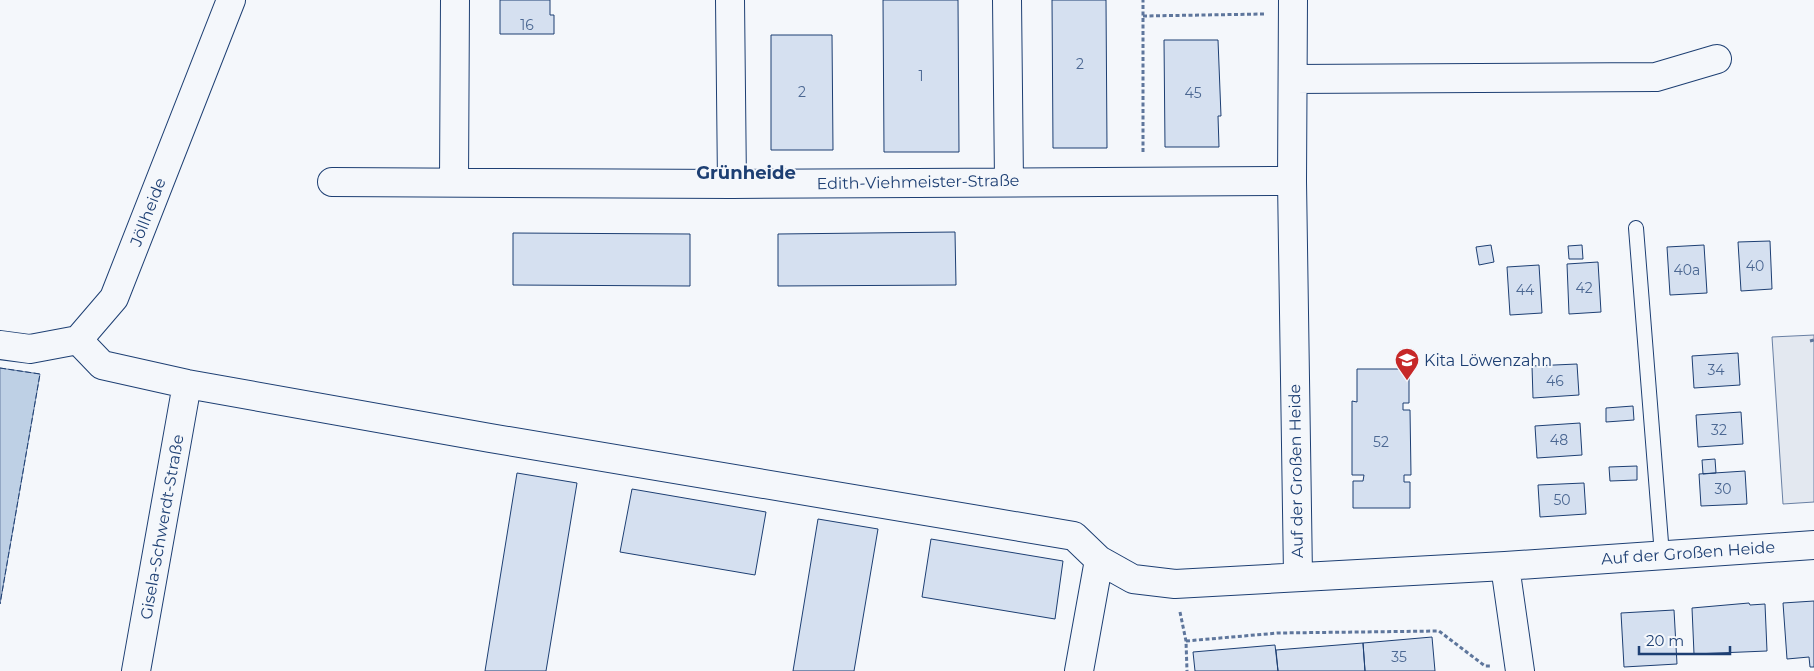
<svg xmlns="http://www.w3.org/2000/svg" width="1814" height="671" viewBox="0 0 1814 671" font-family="Montserrat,sans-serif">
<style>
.parking{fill:#e3e8f0;stroke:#687fa3}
.water{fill:#bed0e5;stroke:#687fa3}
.building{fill:#d5e0f0;stroke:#1d3f73}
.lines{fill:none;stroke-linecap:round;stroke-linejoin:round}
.service-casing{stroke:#1d3f73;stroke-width:16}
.minor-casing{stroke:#1d3f73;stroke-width:30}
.path{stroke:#5e769c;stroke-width:3;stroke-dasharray:4 2.5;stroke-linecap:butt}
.service{stroke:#f4f7fb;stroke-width:14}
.minor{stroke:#f4f7fb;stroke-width:28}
.fence{stroke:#1d3f73;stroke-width:1;stroke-dasharray:6 2.5;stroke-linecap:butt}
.labels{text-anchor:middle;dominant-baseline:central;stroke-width:4;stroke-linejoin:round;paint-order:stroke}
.number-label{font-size:14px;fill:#4b6792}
.street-label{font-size:16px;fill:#1d3f73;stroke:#f4f7fb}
.poi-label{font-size:16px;fill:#1d3f73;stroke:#f4f7fb;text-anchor:start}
.neighbourhood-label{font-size:18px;font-weight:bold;fill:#1d3f73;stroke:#f4f7fb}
</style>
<rect width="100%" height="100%" fill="#f4f7fb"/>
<!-- parking -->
<path class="parking" d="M1814 335V502L1783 504 1772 337Z"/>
<!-- water -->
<path class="water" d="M0 368 40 374 0 604Z"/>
<!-- building -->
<path class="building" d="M500 0H550V15H554V34H500Z
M883 0H958L959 152H884Z
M1052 0H1106L1107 148H1053Z
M771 35H832L833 150H771Z
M1164 40H1218L1221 116H1218L1219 147H1165Z
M955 232 956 285 778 286V234Z
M513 233 690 234V286L513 285Z
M1770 241 1772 289 1741 291 1738 242Z
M1491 245 1494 262 1479 265 1476 247Z
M1582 245 1583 259H1569L1568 246Z
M1704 245 1707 293 1670 295 1667 247Z
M1598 262 1601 312 1569 314 1567 264Z
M1539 265 1542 313 1510 315 1507 267Z
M1738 353 1740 385 1694 388 1692 356Z
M1577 364 1579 395 1533 398 1532 366Z
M1357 369H1409V403H1403V410H1410L1411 475H1404V482H1410V508H1353V481H1363L1364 475H1352V401L1357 402Z
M1633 406 1634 420 1606 422V408Z
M1741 412 1743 444 1698 447 1696 415Z
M1580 423 1582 455 1537 458 1535 426Z
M1715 459 1716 473 1703 474 1702 460Z
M1637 466V480L1610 481 1609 467Z
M1745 471 1747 504 1701 506 1699 474Z
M517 473 577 483 546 671H485Z
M1584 483 1586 514 1540 517 1538 485Z
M632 489 766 512 755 575 620 552Z
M818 519 878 529 854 671H793Z
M931 539 1063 561 1055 619 922 597Z
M1814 601V667H1810L1809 657 1787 659 1783 603Z
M1749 603 1750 605 1765 604 1767 651 1694 654 1692 608Z
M1674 610 1677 664 1624 667 1621 613Z
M1432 637 1435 671H1365L1363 643Z
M1363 643 1365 671H1278L1276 650Z
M1275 645 1278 671H1195L1193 652Z"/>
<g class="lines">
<defs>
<path id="service" d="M1636 228 1662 555"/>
<path id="minor" d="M730 0 732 184
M1007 0 1009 181
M1293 0 1292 181 1298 576
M1293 79 1656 77 1717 59
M454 181 455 0
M332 182 732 184 1292 181
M78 340 102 365 187 384 490 438 1074 536 1099 560 1133 579 1175 584 1505 566 1814 545
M0 345 30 349 78 340 114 298 231 0
M1505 566 1520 671
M136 671 187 384
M1079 671 1099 560"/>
</defs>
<!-- service casing -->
<use href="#service" class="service-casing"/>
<!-- minor casing -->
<use href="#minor" class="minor-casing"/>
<!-- path -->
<path class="path" d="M1143 16 1264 14
M1143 152V0
M1810 341 1814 340
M1180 612 1186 641 1187 671
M1186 641 1278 633 1439 631 1485 666H1491"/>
<!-- service -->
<use href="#service" class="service"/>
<!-- minor -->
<use href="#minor" class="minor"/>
<!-- fence -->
<path class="fence" d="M0 368 40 374 0 604"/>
</g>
<!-- icons -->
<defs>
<symbol id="school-pin" viewBox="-11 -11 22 30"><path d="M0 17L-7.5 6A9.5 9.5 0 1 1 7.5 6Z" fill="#c62828" stroke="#f4f7fb"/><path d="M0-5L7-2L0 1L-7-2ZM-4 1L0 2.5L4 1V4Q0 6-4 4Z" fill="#fff"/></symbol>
</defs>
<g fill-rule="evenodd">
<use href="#school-pin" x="1393" y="346" width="28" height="38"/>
</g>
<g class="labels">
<!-- number labels -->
<g class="number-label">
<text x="527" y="25">16</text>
<text x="1080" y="64">2</text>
<text x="921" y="76">1</text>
<text x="802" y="92">2</text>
<text x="1193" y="93">45</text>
<text x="1755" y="266">40</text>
<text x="1687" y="270">40a</text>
<text x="1584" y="288">42</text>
<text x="1525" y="290">44</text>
<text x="1716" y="370">34</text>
<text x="1555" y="381">46</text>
<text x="1719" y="430">32</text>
<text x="1559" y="440">48</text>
<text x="1381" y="442">52</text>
<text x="1723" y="489">30</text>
<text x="1562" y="500">50</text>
<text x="1399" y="657">35</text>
</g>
<!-- street labels -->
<g class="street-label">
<text transform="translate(918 182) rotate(-1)">Edith-Viehmeister-Straße</text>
<text transform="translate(148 212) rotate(-69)">Jöllheide</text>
<text transform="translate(1296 471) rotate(-91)">Auf der Großen Heide</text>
<text transform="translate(162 527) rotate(-80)">Gisela-Schwerdt-Straße</text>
<text transform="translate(1688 553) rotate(-4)">Auf der Großen Heide</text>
</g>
<!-- poi labels -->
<g class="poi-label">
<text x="1424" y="360">Kita Löwenzahn</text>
</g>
<!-- neighbourhood labels -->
<g class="neighbourhood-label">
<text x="746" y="173">Grünheide</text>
</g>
</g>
<!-- scale -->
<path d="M1639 646v8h91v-8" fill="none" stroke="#1d3f73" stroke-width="2.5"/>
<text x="1646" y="646" font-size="15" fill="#1d3f73" stroke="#f4f7fb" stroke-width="4" paint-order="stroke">20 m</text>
</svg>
